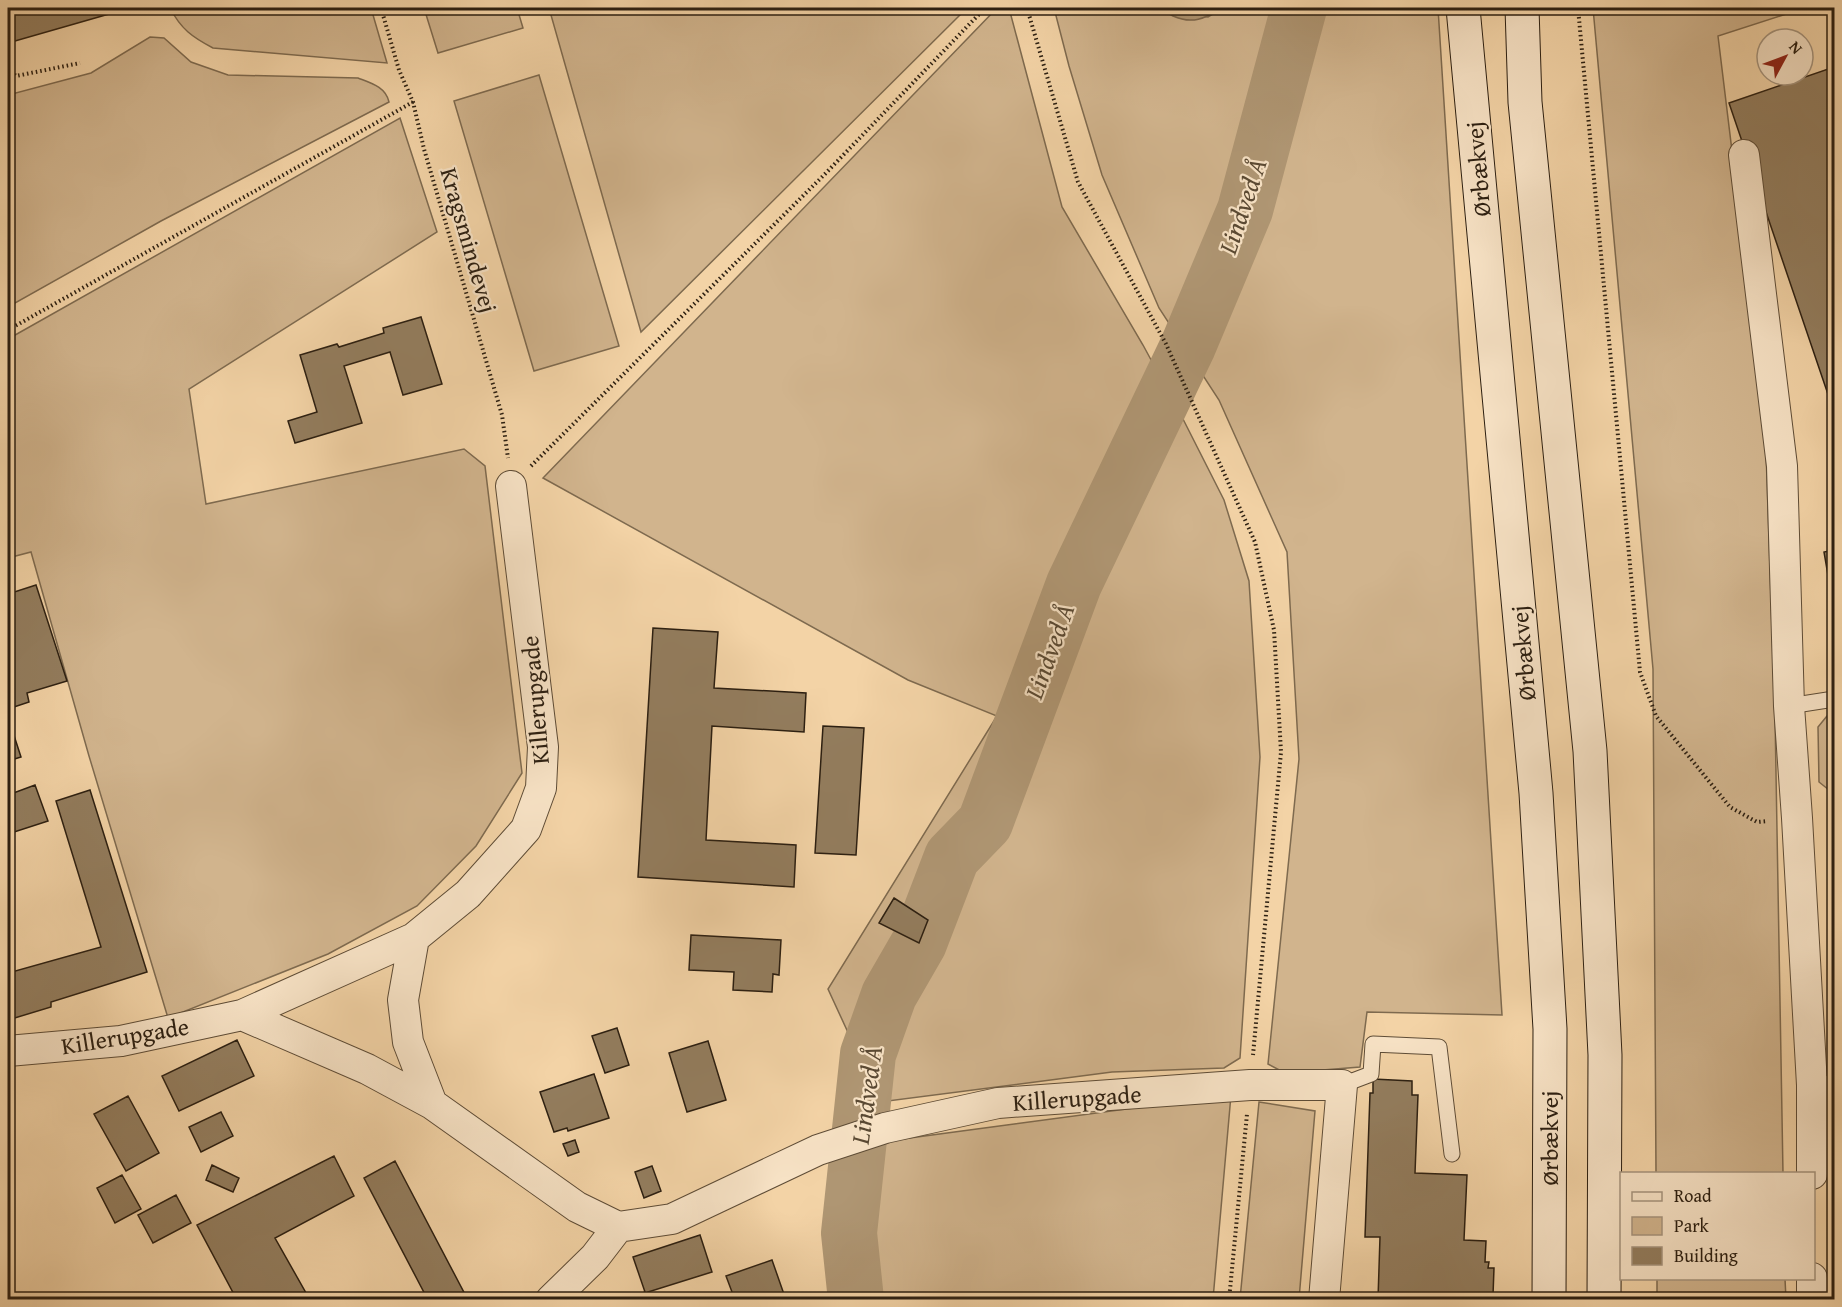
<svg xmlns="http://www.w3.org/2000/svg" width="1842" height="1307" viewBox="0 0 1842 1307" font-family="'Gentium Book Plus',serif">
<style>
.green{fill:#d1b48d;stroke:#7e6a4f;stroke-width:1.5}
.water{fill:#af9673;stroke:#7b664c;stroke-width:1.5}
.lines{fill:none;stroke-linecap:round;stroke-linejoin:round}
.river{stroke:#af9673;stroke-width:56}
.building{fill:#937d5e;stroke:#2c1f11;stroke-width:1.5}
.lane-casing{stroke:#5e4c36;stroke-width:17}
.street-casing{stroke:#5e4c36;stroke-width:32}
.secondary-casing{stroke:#2c1f11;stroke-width:35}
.path{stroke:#2c1f11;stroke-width:4;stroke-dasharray:1.5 3;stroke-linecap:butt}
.lane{stroke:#f7e2c5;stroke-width:15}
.street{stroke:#f7e2c5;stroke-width:30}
.secondary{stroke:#f7e2c5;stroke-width:33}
.labels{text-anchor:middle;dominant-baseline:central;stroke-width:4.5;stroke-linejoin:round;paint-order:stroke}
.street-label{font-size:24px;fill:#2c1f11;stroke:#f7e2c5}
.water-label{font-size:26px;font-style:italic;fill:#5a4933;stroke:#f7e2c5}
</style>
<rect width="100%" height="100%" fill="#f3d3a6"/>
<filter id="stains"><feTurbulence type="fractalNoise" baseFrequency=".00333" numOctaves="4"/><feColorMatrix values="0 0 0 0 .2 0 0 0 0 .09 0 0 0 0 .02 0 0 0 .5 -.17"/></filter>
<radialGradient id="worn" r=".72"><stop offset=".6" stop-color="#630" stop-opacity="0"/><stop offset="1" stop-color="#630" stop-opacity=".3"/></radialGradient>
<!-- green -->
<path class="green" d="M170 8H371L387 63 213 48C192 37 181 29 170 8Z
M424 8H517L523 28 438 53Z
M549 8H967L641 332Z
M997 8H1009L1062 207 1143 345 1183 419 1224 500 1249 581 1260 757 1240 1058 1224 1068 1112 1072 880 1102 828 989 997 716 908 680 543 478Z
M1054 8H1162L1164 12 1208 17 1223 8H1438L1502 1015 1367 1012 1360 1067 1285 1073 1268 1064 1299 759 1287 552 1219 400 1159 308 1102 175 1069 66Z
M1593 8H1805L1718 36 1765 422 1775 716 1783 1173H1656L1653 669Z
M150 37 164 38 191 62 228 75 358 78C371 83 386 87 389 102L161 221 8 307V95L91 73Z
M539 75 619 346 534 371 454 101Z
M400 118 437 232 189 389 206 504 464 449 485 466 522 773 476 846 417 906 328 954 168 1018 89 756 31 552 8 558V339Z
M1834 715V794L1819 782 1818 727 1827 716Z
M1231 1095 1213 1299 859 1300 865 1144Z
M1259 1102 1315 1111 1299 1299H1240Z
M1657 1279H1785L1786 1299H1657Z"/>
<!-- water -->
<path class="water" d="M1162 8H1223C1205 18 1193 25 1173 16 1168 13 1165 13 1162 8Z"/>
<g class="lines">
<!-- river -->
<path class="river" d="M856 1300 849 1233 868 1054 889 995 919 943 952 857 985 823 1074 584 1188 346 1245 210 1299 8"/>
</g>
<!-- building -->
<path class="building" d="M8 8H130L8 43Z
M1834 67V412L1729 103Z
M421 317 442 384 403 395 390 352 344 366 362 423 295 443 288 421 317 412 300 355 337 344 339 347 384 333 383 328Z
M1834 550V610L1824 552Z
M36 585 67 681 27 693 29 702 8 709V594Z
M653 628 718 632 714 688 806 693 804 732 712 726 706 840 796 845 794 887 638 877Z
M8 717 21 757 8 761Z
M823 726 864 728 856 855 815 853Z
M35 785 48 821 8 834V795Z
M90 790 147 972 51 1002V1007L8 1020V973L101 947 56 801Z
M894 898 928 920 919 943 879 923Z
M691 935 781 940 779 975 773 974 772 992 733 990 734 972 689 970Z
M617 1028 629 1065 605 1073 592 1036Z
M237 1040 254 1076 179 1111 162 1076Z
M708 1041 726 1100 687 1112 669 1053Z
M594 1074 609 1118 568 1131 567 1128 554 1132 540 1092Z
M1373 1079 1412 1081V1095H1418L1415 1173 1467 1175 1464 1240 1486 1241 1485 1262H1489L1488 1268H1494L1493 1295H1488L1487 1300 1378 1299 1380 1237H1365L1370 1093H1373Z
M128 1096 159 1153 126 1171 94 1114Z
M221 1112 233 1136 201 1152 189 1127Z
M575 1140 579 1152 568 1156 563 1144Z
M334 1156 354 1196 275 1238 310 1300H237L197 1225Z
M395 1161 468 1300H428L364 1178Z
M212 1165 239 1178 233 1192 206 1180Z
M652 1166 661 1191 644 1198 635 1172Z
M122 1175 141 1209 115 1223 97 1188Z
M176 1195 191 1223 153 1243 138 1215Z
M700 1235 712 1272 648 1292 650 1300H622L645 1292 633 1257Z
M772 1260 786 1300H735L726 1276Z"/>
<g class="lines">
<defs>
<path id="lane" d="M1789 706 1834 699
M1342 1085 1371 1074 1373 1044 1439 1047 1452 1154
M1812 1085 1834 1083"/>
<path id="street" d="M1744 155 1782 466 1789 706 1797 818 1812 1085V1174
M414 938 403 1000 408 1042 432 1104
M242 1015 414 938 468 894 526 829 541 788 543 747 511 486
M8 1051 121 1041 242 1015 367 1069 432 1104 577 1207 618 1227 672 1219 818 1150 885 1128 998 1103 1250 1085H1342L1324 1300
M1812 1278V1300
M551 1300 595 1257 618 1227"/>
<path id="secondary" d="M1463 8 1536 793 1550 1029 1549 1300
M1522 8 1525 102 1590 751 1605 1055 1604 1300"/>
</defs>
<!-- lane casing -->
<use href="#lane" class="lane-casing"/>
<!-- street casing -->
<use href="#street" class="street-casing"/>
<!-- secondary casing -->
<use href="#secondary" class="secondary-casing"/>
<!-- path -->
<path class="path" d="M381 8 399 70 413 102 424 149 502 415 508 458
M1027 8 1078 182 1166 344 1255 542 1274 630 1281 752 1253 1055
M1578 8 1640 672 1656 716 1730 807 1757 822 1768 821
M8 68 16 76 80 63
M8 330 413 102
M531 466 824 175 985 8
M1229 1300 1247 1114"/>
<!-- lane -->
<use href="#lane" class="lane"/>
<!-- street -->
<use href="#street" class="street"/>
<!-- secondary -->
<use href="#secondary" class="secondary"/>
</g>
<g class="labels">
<!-- street labels -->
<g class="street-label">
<text transform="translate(1478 169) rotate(-95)">Ørbækvej</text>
<text transform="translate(469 240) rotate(74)">Kragsmindevej</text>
<text transform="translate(1523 653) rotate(-95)">Ørbækvej</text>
<text transform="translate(535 700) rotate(-95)">Killerupgade</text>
<text transform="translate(125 1036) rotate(-9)">Killerupgade</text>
<text transform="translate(1077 1098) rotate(-4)">Killerupgade</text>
<text transform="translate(1549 1138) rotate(-90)">Ørbækvej</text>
</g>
<!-- water labels -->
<g class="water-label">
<text transform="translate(1242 206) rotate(-71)">Lindved Å</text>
<text transform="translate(1049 651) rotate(-70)">Lindved Å</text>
<text transform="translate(866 1095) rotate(-82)">Lindved Å</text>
</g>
</g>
<!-- margin -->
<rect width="1842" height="1307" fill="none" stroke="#f3d3a6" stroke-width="30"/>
<rect x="9" y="9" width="1824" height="1289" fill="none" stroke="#2c1f11" stroke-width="3"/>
<rect x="15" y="15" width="1812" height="1277" fill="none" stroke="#2c1f11" stroke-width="1.5"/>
<!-- legend -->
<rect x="1620" y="1172" width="195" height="108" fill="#f7e2c5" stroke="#a6947d" stroke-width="1.5"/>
<rect x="1632" y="1192" width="30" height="9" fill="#f7e2c5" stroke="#a6947d" stroke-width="1.5"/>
<text x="1674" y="1202" font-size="18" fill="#2c1f11">Road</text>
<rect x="1632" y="1217" width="30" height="18" fill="#d1b48d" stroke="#a6947d" stroke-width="1.5"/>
<text x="1674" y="1232" font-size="18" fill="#2c1f11">Park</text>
<rect x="1632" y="1247" width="30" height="18" fill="#937d5e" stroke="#a6947d" stroke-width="1.5"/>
<text x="1674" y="1262" font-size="18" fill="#2c1f11">Building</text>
<!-- north arrow -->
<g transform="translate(1785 57) rotate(49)"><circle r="28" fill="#f7e2c5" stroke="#a6947d" stroke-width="1.5"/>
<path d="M0-4.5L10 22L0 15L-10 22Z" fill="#8f2418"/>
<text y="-9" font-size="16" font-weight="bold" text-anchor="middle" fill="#2c1f11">N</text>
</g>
<rect width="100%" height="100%" filter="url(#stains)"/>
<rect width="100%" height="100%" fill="url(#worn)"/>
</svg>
